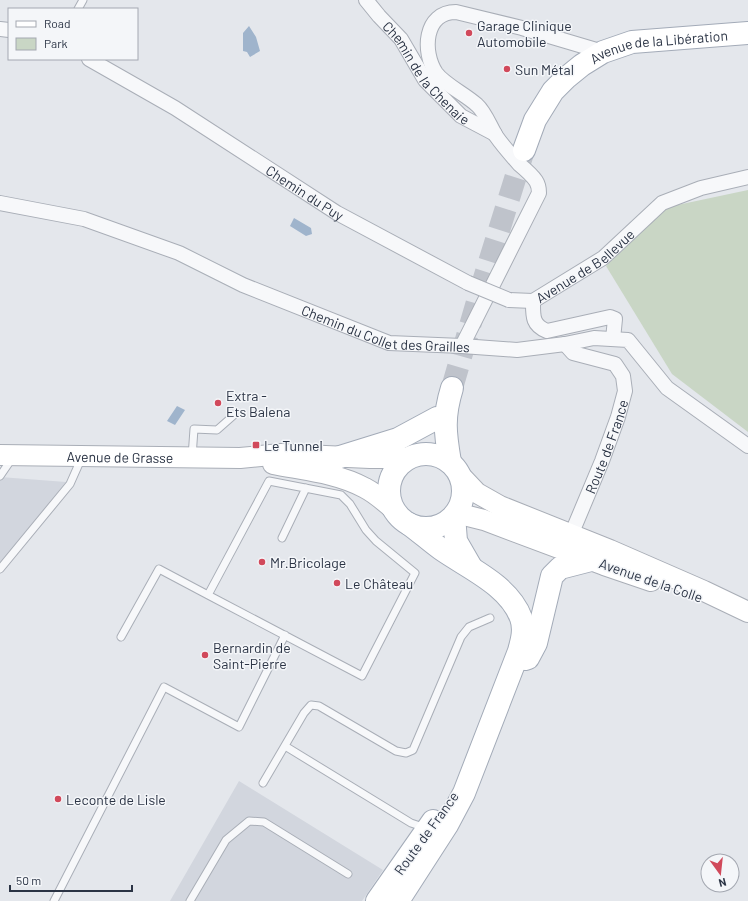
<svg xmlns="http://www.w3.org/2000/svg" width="748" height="901" viewBox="0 0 748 901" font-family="Barlow,sans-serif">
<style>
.built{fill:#d2d6de}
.green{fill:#c9d6c5}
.water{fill:#9fb4cc}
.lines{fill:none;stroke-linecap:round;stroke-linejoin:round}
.primary-tunnel{stroke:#bfc3cb;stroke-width:22;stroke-dasharray:22 11;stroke-linecap:butt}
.lane-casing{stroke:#a9aeb7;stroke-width:9}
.street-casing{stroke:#a9aeb7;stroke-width:16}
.secondary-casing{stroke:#a9aeb7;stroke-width:22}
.primary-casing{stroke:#a3abb8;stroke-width:24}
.lane{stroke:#f7f8fa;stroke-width:7}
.street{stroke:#f7f8fa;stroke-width:14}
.secondary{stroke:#fff;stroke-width:20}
.primary{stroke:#fff;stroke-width:22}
.street-bridge-casing{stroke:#a9aeb7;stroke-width:16;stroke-linecap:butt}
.street-bridge{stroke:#f7f8fa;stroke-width:14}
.poi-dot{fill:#d1495b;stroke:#f4f6f9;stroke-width:1.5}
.labels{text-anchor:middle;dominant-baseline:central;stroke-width:3;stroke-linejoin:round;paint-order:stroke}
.poi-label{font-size:14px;fill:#2b3445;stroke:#f4f6f9;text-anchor:start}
.street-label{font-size:14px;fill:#2b3445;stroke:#f4f6f9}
</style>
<rect width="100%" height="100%" fill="#e4e7ec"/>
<!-- built -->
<path class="built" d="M0 477 66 482 0 564Z
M239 781 383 870 362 901H170Z"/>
<!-- green -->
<path class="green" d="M748 190V432L672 374 606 266 668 207Z"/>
<!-- water -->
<path class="water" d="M249 26 256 37 260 51 250 57 247 52 243 51V33Z
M294 218 311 228 312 234 306 236 290 226Z
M177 406 185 410 175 425 167 421Z"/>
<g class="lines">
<!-- primary-tunnel -->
<path class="primary-tunnel" d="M452 388 481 288 524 150"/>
<defs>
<path id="lane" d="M78 9 83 0
M192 457 194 429 217 430 234 415
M0 476 13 457
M269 481 341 495 350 504 366 530 376 541 415 573 362 676 208 595Z
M282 538 306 488
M0 569 70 484 82 457
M121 637 159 569 208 595
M285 746 411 823 426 828
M263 783 304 713 311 705 319 706 396 751 406 753 413 750 461 637 469 627 490 618
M54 901 164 687 239 727 285 635
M190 901 226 840 249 821 264 822 348 874"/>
<g id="street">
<path id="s1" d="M366 0 379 16 401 39 425 80 461 116 495 134"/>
<path d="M0 29 9 30"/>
<path id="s2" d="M89 59 175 108 337 213 468 283"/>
<path id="s3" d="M0 203 84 219 179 253 243 285 389 343 462 346 517 350 565 344 594 338 628 340 667 388 748 446"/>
<path d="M509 300 533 301"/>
<path id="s4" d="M533 301 603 258 662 203 701 188 748 177"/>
<path d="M533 301C533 316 532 325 547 331L610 317 615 319 613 339"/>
<path d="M462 346 539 193C539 189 538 184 536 181 532 175 525 169 519 164 511 155 503 146 496 136 490 126 485 112 477 105 465 94 445 85 436 73 422 52 424 12 456 12L522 28 603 52"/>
<path id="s5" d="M565 540 569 539 571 535 602 461 618 417 625 391 623 376 615 364 573 353 565 344"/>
</g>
<g id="secondary">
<path id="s6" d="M0 455 240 458 281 454 370 458H407"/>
<path d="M273 464C303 470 338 473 365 488 375 493 384 501 392 508"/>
<path d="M460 475 477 493 500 506 610 550 704 591 748 612"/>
<path d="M456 513 484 520 604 565 651 581"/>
</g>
<g id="primary">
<path id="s7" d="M524 150 535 120 553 91 566 78 582 65 603 52 632 42 748 33"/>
<circle cx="426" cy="491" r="37"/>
<path d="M340 457 398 439 437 418"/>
<path d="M450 462C445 433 443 417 452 388"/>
<path d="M454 516 456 541 471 567"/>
<path d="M525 659 528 658 536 643 552 576 560 568 591 560"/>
<path d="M377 901 433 821"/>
<path d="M398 901 447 825 464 793 519 651C522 640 525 629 521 618 509 585 468 568 441 549 430 541 420 532 409 524"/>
</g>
</defs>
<!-- lane casing -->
<use href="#lane" class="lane-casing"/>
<!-- street casing -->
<use href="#street" class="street-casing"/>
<!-- secondary casing -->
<use href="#secondary" class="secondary-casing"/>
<!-- primary casing -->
<use href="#primary" class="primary-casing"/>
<!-- lane -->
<use href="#lane" class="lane"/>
<!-- street -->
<use href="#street" class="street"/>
<!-- secondary -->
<use href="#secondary" class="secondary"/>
<!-- primary -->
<use href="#primary" class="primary"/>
<defs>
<path id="street-bridge" d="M468 283 509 300"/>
</defs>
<!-- street-bridge casing -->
<use href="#street-bridge" class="street-bridge-casing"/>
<!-- street-bridge -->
<use href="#street-bridge" class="street-bridge"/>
</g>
<!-- markers -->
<g class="poi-dot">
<circle cx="469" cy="33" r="4"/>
<circle cx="507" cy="69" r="4"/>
<circle cx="218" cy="403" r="4"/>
<rect x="252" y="441" width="8" height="8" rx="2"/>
<circle cx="262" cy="562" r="4"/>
<circle cx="337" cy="583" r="4"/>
<circle cx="205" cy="655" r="4"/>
<circle cx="58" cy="799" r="4"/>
</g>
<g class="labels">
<!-- poi labels -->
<g class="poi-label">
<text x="477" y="25">Garage Clinique<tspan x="477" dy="16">Automobile</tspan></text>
<text x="515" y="69">Sun Métal</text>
<text x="226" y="395">Extra -<tspan x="226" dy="16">Ets Balena</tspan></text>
<text x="264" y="445">Le Tunnel</text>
<text x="270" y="562">Mr.Bricolage</text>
<text x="345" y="583">Le Château</text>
<text x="213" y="647">Bernardin de<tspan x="213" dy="16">Saint-Pierre</tspan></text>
<text x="66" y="799">Leconte de Lisle</text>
</g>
<!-- street labels -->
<g class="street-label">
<text stroke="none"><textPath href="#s7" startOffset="186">Avenue de la Libération</textPath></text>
<text stroke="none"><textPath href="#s1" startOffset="95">Chemin de la Chenaie</textPath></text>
<text stroke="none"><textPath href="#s2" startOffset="254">Chemin du Puy</textPath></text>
<text stroke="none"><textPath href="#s4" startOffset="63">Avenue de Bellevue</textPath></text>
<text stroke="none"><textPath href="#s3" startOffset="409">Chemin du Collet des Grailles</textPath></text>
<text stroke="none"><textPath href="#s5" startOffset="104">Route de France</textPath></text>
<text stroke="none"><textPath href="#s6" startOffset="120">Avenue de Grasse</textPath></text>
<text transform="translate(651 580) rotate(19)">Avenue de la Colle</text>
<text transform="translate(426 833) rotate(-54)">Route de France</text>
</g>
</g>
<!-- legend -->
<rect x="8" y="8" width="130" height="52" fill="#f4f6f9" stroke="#a4a8b1"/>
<rect x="16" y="21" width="20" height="6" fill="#ffffff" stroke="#a4a8b1"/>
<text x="44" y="28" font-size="12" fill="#2b3445">Road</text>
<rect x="16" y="38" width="20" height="12" fill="#c9d6c5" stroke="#a4a8b1"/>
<text x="44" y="48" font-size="12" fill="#2b3445">Park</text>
<!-- north arrow -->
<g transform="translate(720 873) rotate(165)"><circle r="19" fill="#f4f6f9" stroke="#a4a8b1"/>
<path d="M0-3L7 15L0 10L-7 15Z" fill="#d1495b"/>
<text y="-6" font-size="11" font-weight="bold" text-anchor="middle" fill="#2b3445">N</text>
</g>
<!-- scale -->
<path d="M10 885v6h122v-6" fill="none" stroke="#2b3445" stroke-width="2"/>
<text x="16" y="885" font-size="12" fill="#2b3445" stroke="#f4f6f9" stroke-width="3" paint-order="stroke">50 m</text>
</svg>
